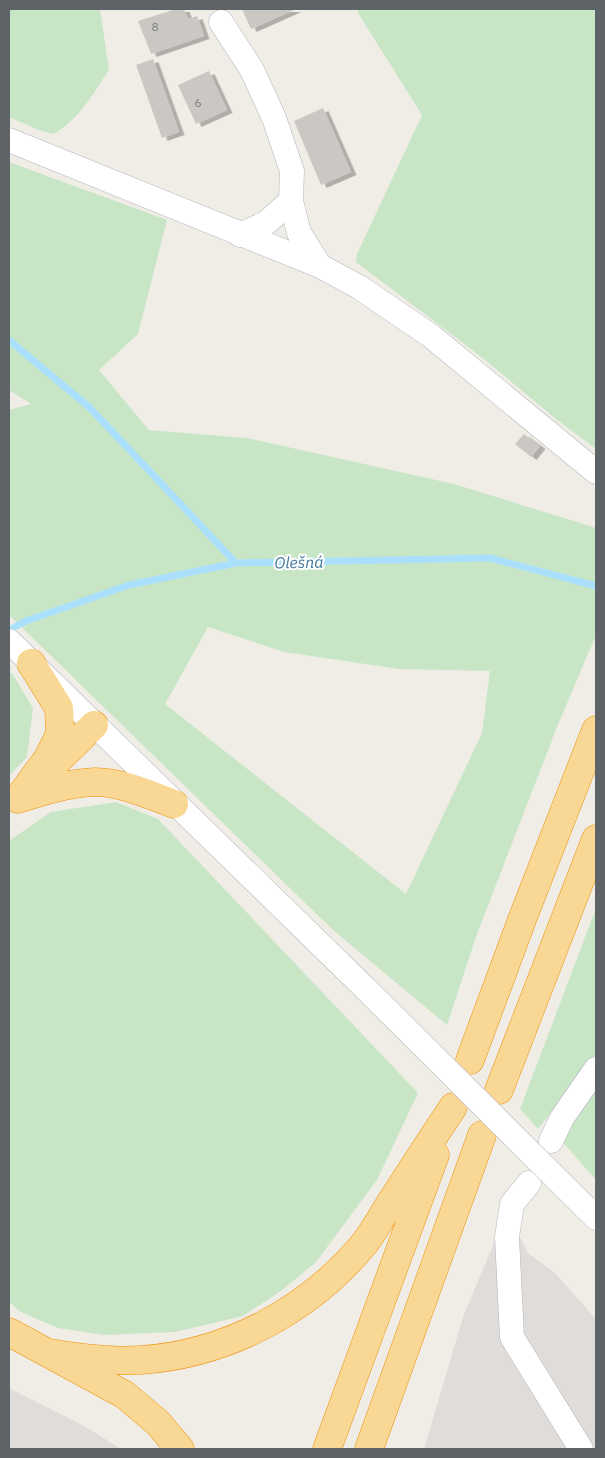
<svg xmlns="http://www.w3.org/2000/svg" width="605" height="1458" viewBox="0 0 605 1458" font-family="'IBM Plex Sans',sans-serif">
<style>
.industrial{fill:#dfdcd9}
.green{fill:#c8e6c5;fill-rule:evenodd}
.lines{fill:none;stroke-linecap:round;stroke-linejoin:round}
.stream{stroke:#abe0fc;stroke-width:7}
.building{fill:#cbc8c3;filter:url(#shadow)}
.minor-casing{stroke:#b2b5b9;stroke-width:25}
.highway-casing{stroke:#ef9209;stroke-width:29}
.minor{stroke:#fff;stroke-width:24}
.highway{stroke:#f9d795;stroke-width:28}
.minor-bridge-casing{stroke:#b2b5b9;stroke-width:25;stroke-linecap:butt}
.minor-bridge{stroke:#fff;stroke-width:24}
.labels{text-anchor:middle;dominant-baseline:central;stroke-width:4;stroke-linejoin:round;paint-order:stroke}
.number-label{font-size:12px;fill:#797c7e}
.water-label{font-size:16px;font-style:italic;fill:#41769d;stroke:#fff}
</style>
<defs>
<filter id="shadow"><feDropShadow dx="5.5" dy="3" stdDeviation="0" flood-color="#0004"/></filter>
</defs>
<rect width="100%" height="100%" fill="#f0ede7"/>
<!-- industrial -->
<path class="industrial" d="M497 1236 521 1239 528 1253 554 1272 596 1319V1449H424L463 1317Z
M9 1388 86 1427 121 1449H9Z"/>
<!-- green -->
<path class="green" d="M9 9H100L109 70C93 94 79 120 53 134L39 130 9 117Z
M358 9H596V449L556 419 484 359 356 262 357 254 422 115 358 13Z
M9 162 167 220 138 334 99 370 149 430 247 438 454 484 596 528V635L557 727 477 934 447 1025 333 930 9 615V410L31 404 9 390ZM208 627 284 652 399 669 490 671 482 733 406 894 165 704Z
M12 673 33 708 27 757 9 776V674Z
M116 802 158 819 418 1093 377 1180 316 1262 281 1291 243 1316 175 1332 104 1335 58 1328 21 1312 9 1302V841L51 812Z
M596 908V1056L538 1129 520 1109Z
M596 1090V1180L560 1139Z"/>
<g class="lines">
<!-- stream -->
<path class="stream" d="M9 340 90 408 236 563
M9 630 26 621 129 585 236 563 490 558 596 586"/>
</g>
<!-- building -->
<path class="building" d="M176 9H184L188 19 197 16 204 36 151 54 138 21Z
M242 9H296L251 29Z
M153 59 179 132 162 138 136 65Z
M209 71 227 110 196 124 178 85Z
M323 108 351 172 321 185 294 121Z
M524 434 540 446 531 457 515 444Z"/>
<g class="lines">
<defs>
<path id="minor" d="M221 22 252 70 274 118 292 171 291 201 299 233 320 266
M9 140 320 266 359 287 431 336 596 472
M240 235 266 223 291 201
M9 641 368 991
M551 1141 562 1118 596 1069
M529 1183 512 1204 507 1237 512 1337 581 1449
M585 1207 596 1218"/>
<path id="highway" d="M50 768 94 725
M18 799C43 791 68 783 95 782 121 782 150 795 174 804
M18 799 48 758 60 734 59 708 31 663
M470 1060 523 917 596 730
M499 1090 596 839
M9 1332 125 1395 158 1423 180 1449
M50 1353C80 1358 110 1362 141 1360 228 1354 309 1310 364 1244 375 1230 383 1214 393 1199 413 1168 433 1137 453 1107
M327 1449 435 1155
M369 1449 482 1135"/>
</defs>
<!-- minor casing -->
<use href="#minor" class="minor-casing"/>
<!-- highway casing -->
<use href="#highway" class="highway-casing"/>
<!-- minor -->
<use href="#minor" class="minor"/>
<!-- highway -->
<use href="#highway" class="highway"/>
<defs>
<path id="minor-bridge" d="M368 991 585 1207"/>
</defs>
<!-- minor-bridge casing -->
<use href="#minor-bridge" class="minor-bridge-casing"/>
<!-- minor-bridge -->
<use href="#minor-bridge" class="minor-bridge"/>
</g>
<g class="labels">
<!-- number labels -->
<g class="number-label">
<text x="155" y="26">8</text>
<text x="198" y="102">6</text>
</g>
<!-- water labels -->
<g class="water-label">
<text transform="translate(299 562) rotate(-1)">Olešná</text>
</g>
</g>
<!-- border -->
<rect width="605" height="1458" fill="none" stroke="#5e6367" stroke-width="20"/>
</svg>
